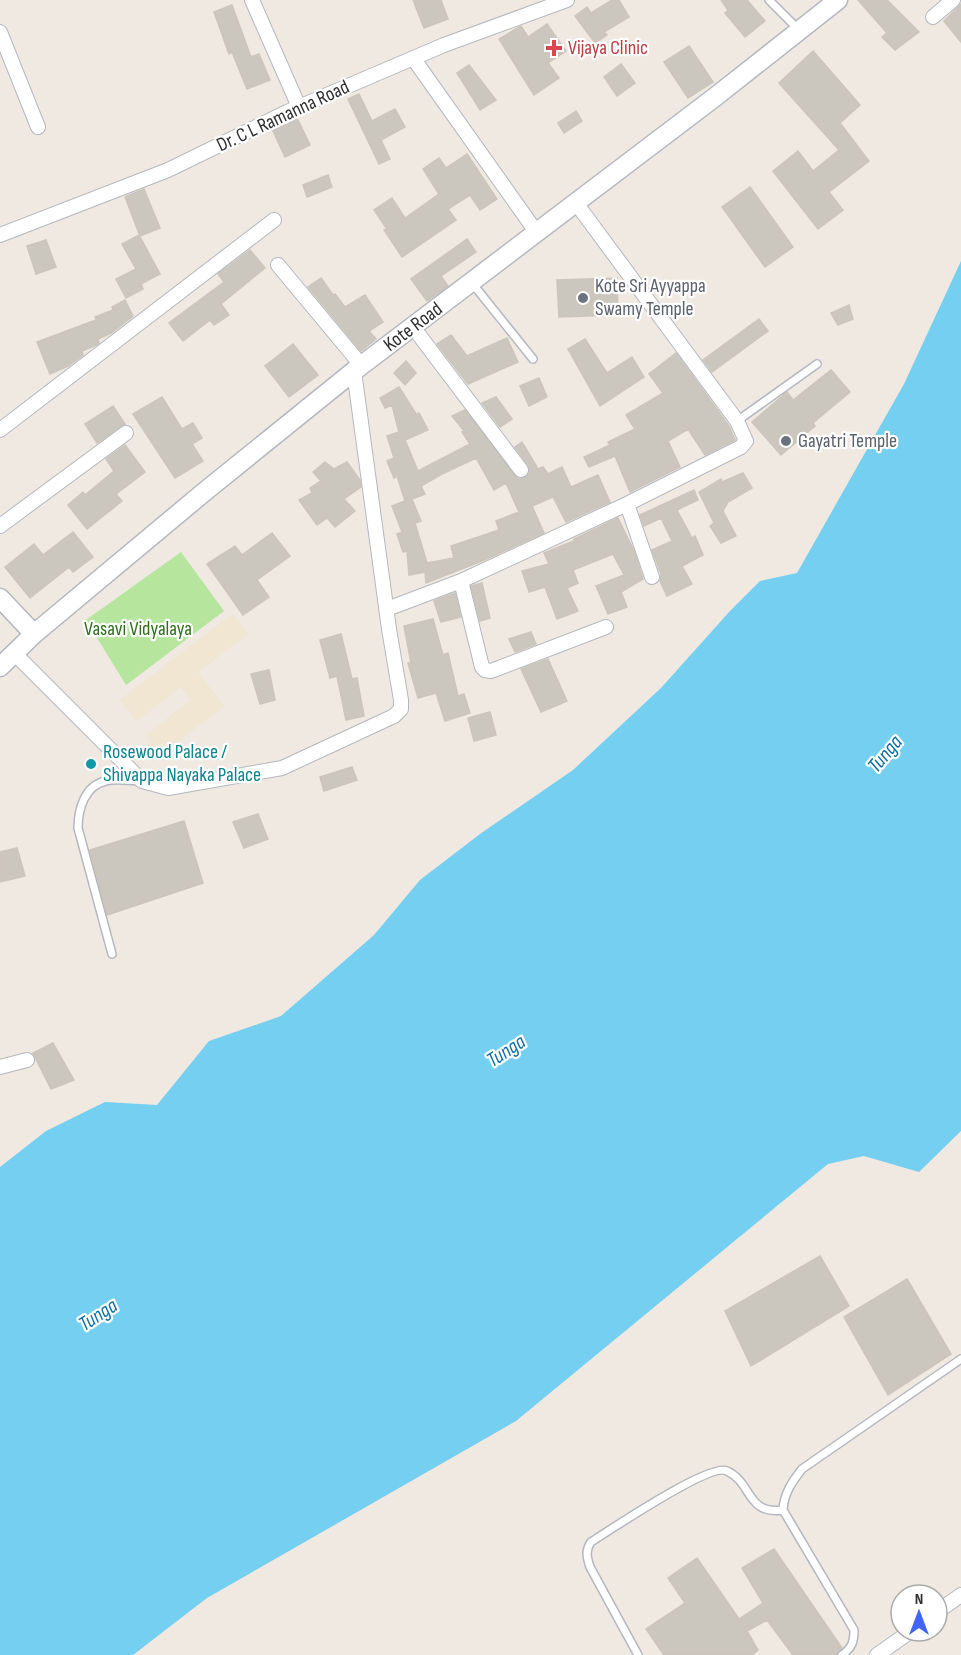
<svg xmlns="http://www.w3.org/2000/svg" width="961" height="1655" viewBox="0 0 961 1655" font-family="'Sofia Sans Condensed',sans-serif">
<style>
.education{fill:#f0e6d1}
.green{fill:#b6e59e}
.water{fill:#75cff0}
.building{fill:#cbc7bf;stroke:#cbc5ba;stroke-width:1.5;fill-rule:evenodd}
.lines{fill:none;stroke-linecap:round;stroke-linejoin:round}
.service-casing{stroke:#b4b7c1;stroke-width:10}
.minor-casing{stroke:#b4b7c1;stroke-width:16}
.tertiary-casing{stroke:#b4b7c1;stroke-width:21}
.service{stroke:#fff;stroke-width:7}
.minor{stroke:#fff;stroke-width:14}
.tertiary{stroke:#fff;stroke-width:18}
.health-dot{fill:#e0444e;stroke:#fff;stroke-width:2}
.worship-dot{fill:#6b7280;stroke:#fff;stroke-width:2}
.culture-dot{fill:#0f9aa8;stroke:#fff;stroke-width:2}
.labels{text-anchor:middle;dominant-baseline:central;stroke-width:4.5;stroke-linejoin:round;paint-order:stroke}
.health-label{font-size:20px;fill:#be3a42;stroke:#fff;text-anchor:start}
.street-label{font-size:20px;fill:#2e2e2e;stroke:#fff}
.worship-label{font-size:20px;fill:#5b616d;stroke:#fff;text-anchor:start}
.park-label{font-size:20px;fill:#2c6e1b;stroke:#fff}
.culture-label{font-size:20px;fill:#0d838f;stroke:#fff;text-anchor:start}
.water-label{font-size:21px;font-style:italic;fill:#0d6fa3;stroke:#fff}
</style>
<rect width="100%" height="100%" fill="#efe9e1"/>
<!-- education -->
<path class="education" d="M232 614 248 634 198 672 224 706 158 757 152 749 142 756 138 751 151 742 146 735 191 700 181 687 137 721 120 700Z"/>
<!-- green -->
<path class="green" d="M181 552 224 611 126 685 86 620Z"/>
<!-- water -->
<path class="water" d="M961 261V1131L919 1172 864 1156 828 1164 516 1421 207 1598 133 1655H0V1167L46 1131 105 1102 157 1105 209 1041 281 1016 374 935 420 880 480 834 573 770 661 688 730 611 760 581 797 573 904 384Z"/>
<!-- building -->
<path class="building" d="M413 0H441L448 19 424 28Z
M612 0H619L629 17 604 32 607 35 595 43 575 16 587 7 591 13Z
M721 0H747L765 21 745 37 725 13 728 10Z
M858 0H887L919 32 895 50 882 37 887 33Z
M961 4V42L944 21Z
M232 5 251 57 259 54 270 80 247 89 232 52 229 54 214 12Z
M547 24 566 51 548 63 559 78 534 95 499 39 521 26 528 37Z
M689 46 713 82 688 98 664 62Z
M813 51 860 105 840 123 869 161 829 192 843 210 818 229 773 171 798 151 813 171 839 150 779 83Z
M621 64 635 83 617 96 604 77Z
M469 65 496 100 480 110 457 73Z
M359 94 372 121 395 109 405 127 381 140 390 159 379 164 348 99Z
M576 111 582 121 564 133 558 123Z
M297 118 310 145 285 157 272 129Z
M467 154 497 199 480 210 470 195 448 209 456 220 402 257 384 230 387 229 374 210 392 198 405 218 439 194 423 169 439 158 446 168Z
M328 175 332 187 307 197 303 185Z
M750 187 793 247 765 267 722 207Z
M144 189 160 228 140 236 125 197Z
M139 235 160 274 141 284 143 289 126 298 116 279 136 269 122 244Z
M467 239 476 252 441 276 448 286 427 301 411 279Z
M46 240 56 267 36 274 27 246Z
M250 250 265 268 221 304 229 315 214 325 210 320 183 341 169 323 224 282 218 274Z
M321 278 333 295 335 294 345 307 365 295 383 322 369 331 376 339 361 351 308 287Z
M617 278 618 315 559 317 557 280Z
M125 300 133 316 111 333 98 339 99 343 96 345 82 351 83 355 68 366 50 374 37 342 96 320 95 317 113 310 112 307Z
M849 305 853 319 838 325 831 313Z
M759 319 768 331 712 372 703 360Z
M451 335 467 356 507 338 518 362 468 384 437 344Z
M585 339 607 373 632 357 644 377 600 406 568 349Z
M293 344 318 375 289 397 265 366Z
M676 353 729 426 735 440 705 455 688 429 668 441 680 467 630 492 615 456 589 467 584 457 610 445 608 442 635 429 626 415 663 393 649 374Z
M406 361 416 373 405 385 394 373Z
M831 370 850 392 813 423 815 426 781 455 752 422 787 392 793 400Z
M539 378 547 397 529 406 520 386Z
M399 387 416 414 419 413 428 430 405 440 418 471 470 444 462 432 464 431 452 416 465 410 517 478 523 479 529 473 528 465 515 447 522 442 538 469 543 467 548 474 562 467 571 487 598 475 610 502 566 522 553 497 532 506 544 533 482 561 426 583 425 572 409 575 407 551 403 552 397 534 402 532 392 506 405 501 397 476 394 478 387 461 394 458 387 436 399 432 392 405 385 408 380 398ZM476 458 494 490 506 483 519 512 496 521 499 530 451 546 454 558 427 563 415 523 421 521 412 499 425 494 421 486 442 474Z
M162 397 182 429 193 423 202 438 192 444 203 461 175 478 133 414Z
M496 397 512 419 500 427 482 403Z
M113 406 125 424 97 443 85 424Z
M125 445 145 472 116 494 122 501 87 529 68 505 83 492 85 495 114 471 106 459Z
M325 462 334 469 347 462 360 480 361 487 344 499 355 511 335 527 327 518 317 525 299 500 312 493 310 488 321 481 313 472Z
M743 473 752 488 728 502 723 511 736 536 721 543 710 526 714 523 699 492 721 479 722 482Z
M694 490 698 500 677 510 692 538 695 536 703 555 682 566 692 584 667 596 660 581 661 574 652 550 672 541 661 518 644 526 640 515Z
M618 518 634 551 643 579 621 592 627 607 608 614 596 586 624 575 613 554 573 570 578 583 567 588 578 611 557 619 545 587 529 592 522 571 549 564 544 553 574 541V539Z
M73 532 93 557 73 572 69 567 30 598 5 567 34 544 43 555Z
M272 533 290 556 257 580 269 597 243 615 207 564 235 546 242 555Z
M482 583 490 618 480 621 471 586Z
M455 593 461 617 441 622 434 601Z
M433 619 443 655 448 653 458 696 464 694 470 713 445 721 436 693 418 698 408 663H411L404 626Z
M531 632 536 644 515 652 509 639Z
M341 634 352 679 357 678 364 716 346 720 337 676 330 678 320 640Z
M548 659 567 701 541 712 521 669Z
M269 670 275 700 260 704 251 674Z
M490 712 496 735 474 741 468 718Z
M352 767 357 780 324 791 320 777Z
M258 814 268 839 244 848 233 822Z
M184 821 203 883 107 915 90 850Z
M17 848 25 876 0 882V852Z
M53 1043 74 1080 51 1089 33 1053Z
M820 1256 849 1306 751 1366 725 1311Z
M907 1279 951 1354 888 1395 844 1317Z
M774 1549 842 1648 836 1655H793L767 1620 747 1631 758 1650 752 1655H664L646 1629 685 1603 668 1578 697 1558 739 1619 763 1603 742 1568Z"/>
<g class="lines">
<defs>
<path id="service" d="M769 0 799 30
M472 283 533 359
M737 421 817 364
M112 954 78 828C78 809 85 785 106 781 116 778 130 781 141 781
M638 1655 590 1567C587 1558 585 1550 591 1542 610 1530 711 1462 727 1471 753 1483 746 1515 783 1510
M842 1655C852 1648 854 1642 854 1630L783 1510C784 1493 792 1482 802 1469L961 1359"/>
<path id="minor" d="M252 0 299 107
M933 17 953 0
M0 32 38 127
M413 58 537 233
M0 235 168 170 287 112 444 45 567 0
M278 265 362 366
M413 327 521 470
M0 430 274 220
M627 504 652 577
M0 526 126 433
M461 581 482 667 485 670 491 671 606 627
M387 609 461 581 627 504 741 447 746 441 737 421 576 203
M15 654 142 781 168 788 282 768 394 716 401 709V700L389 629 354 371
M0 1067 27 1060
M937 1612 961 1595
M877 1655 911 1631"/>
<path id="tertiary" d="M0 598 34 634
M0 667 34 634 203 493 354 371 715 97 838 0"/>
</defs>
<!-- service casing -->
<use href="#service" class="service-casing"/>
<!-- minor casing -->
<use href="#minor" class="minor-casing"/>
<!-- tertiary casing -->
<use href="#tertiary" class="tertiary-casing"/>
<!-- service -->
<use href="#service" class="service"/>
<!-- minor -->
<use href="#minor" class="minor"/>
<!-- tertiary -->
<use href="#tertiary" class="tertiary"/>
</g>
<!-- markers -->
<path class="health-dot" d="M551 39h6v6h6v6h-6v6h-6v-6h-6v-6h6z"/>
<g class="worship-dot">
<circle cx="583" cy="298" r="6"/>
<circle cx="786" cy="441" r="6"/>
</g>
<circle class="culture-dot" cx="91" cy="764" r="6"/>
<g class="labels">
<!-- health labels -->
<g class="health-label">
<text x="568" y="48">Vijaya Clinic</text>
</g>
<!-- street labels -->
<g class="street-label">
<text transform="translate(283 116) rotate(-25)">Dr. C L Ramanna Road</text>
<text transform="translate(413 327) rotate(-37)">Kote Road</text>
</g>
<!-- worship labels -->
<g class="worship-label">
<text x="595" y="286">Kote Sri Ayyappa<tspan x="595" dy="23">Swamy Temple</tspan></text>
<text x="798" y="441">Gayatri Temple</text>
</g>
<!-- park labels -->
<g class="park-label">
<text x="138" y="629">Vasavi Vidyalaya</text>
</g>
<!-- culture labels -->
<g class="culture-label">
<text x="103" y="752">Rosewood Palace /<tspan x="103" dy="23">Shivappa Nayaka Palace</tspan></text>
</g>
<!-- water labels -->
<g class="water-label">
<text transform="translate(885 754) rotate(-50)">Tunga</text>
<text transform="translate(506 1051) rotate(-33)">Tunga</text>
<text transform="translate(98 1315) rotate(-33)">Tunga</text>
</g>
</g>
<!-- north arrow -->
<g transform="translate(919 1613)"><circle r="28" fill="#ffffff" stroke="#ababab" stroke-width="1.5"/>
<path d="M0-4.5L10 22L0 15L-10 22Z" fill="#4264fb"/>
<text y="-9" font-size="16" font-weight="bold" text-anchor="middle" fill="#2e2e2e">N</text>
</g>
</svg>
